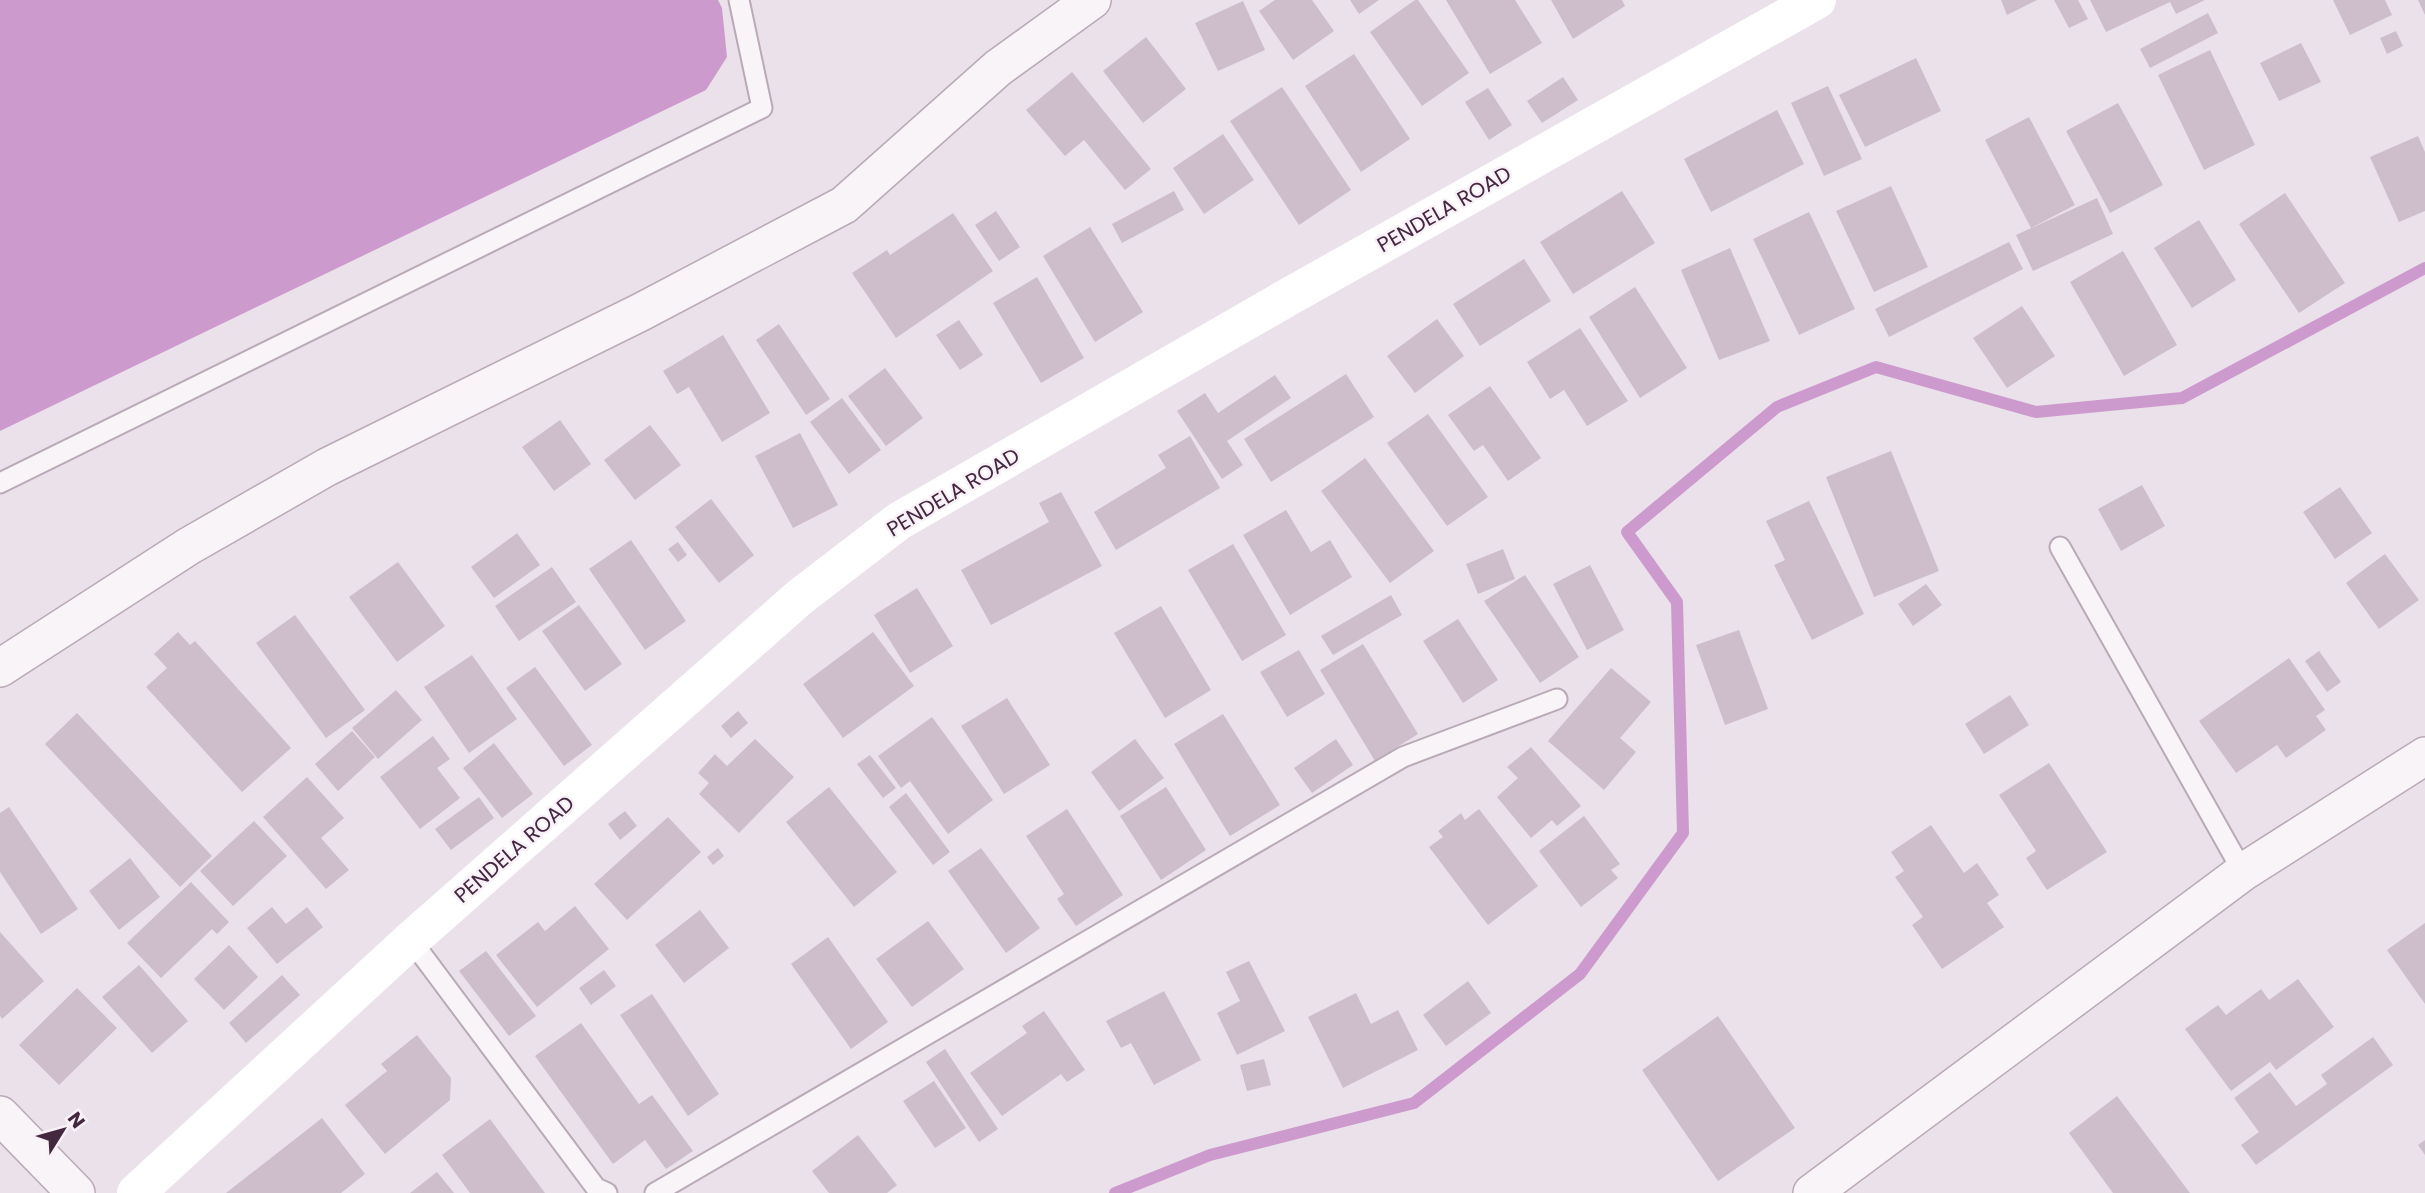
<svg xmlns="http://www.w3.org/2000/svg" width="2425" height="1193" viewBox="0 0 2425 1193" font-family="Poppins,sans-serif">
<style>
.water{fill:#cc9acd}
.lines{fill:none;stroke-linecap:round;stroke-linejoin:round}
.stream{stroke:#cc9acd;stroke-width:12}
.building{fill:#cebecc}
.lane-casing{stroke:#b9aab7;stroke-width:23}
.street-casing{stroke:#b9aab7;stroke-width:40}
.lane{stroke:#f9f4f8;stroke-width:19}
.street{stroke:#f9f4f8;stroke-width:37}
.secondary{stroke:#fff;stroke-width:38}
.labels{text-anchor:middle;dominant-baseline:central;stroke-width:5;stroke-linejoin:round;paint-order:stroke}
.street-label{font-size:21px;fill:#442840;stroke:#f8f1f7}
</style>
<rect width="100%" height="100%" fill="#ebe1ea"/>
<!-- water -->
<path class="water" d="M0 0H718L722 8 727 57 706 90 0 431Z"/>
<g class="lines">
<!-- stream -->
<path class="stream" d="M1115 1193 1210 1155 1414 1103 1580 974 1683 833 1677 602 1627 532 1777 407 1876 367 2036 412 2182 398 2425 268"/>
</g>
<!-- building -->
<path class="building" d="M1275 0H1312L1334 31 1293 60 1259 11Z
M1350 0H1379L1359 14Z
M1415 0H1418L1469 73 1422 106 1370 32Z
M1446 0H1515L1542 43 1490 74Z
M1551 0H1622L1625 6 1573 39Z
M2001 0H2037L2007 15Z
M2054 0H2078L2088 19 2069 28Z
M2090 0H2205L2176 14 2170 2 2106 32Z
M2333 0H2385L2392 15 2350 35Z
M2418 0H2425V15Z
M1243 1 1265 50 1218 71 1195 23Z
M2208 13 2218 33 2150 68 2140 49Z
M2396 31 2403 46 2387 54 2380 38Z
M1146 37 1186 89 1143 123 1103 71Z
M2301 43 2321 82 2279 101 2260 63Z
M2210 50 2255 145 2204 170 2158 75Z
M1354 54 1410 139 1361 172 1305 86Z
M1916 58 1941 111 1865 147 1839 95Z
M1072 72 1151 169 1125 190 1084 140 1065 156 1026 110Z
M1563 77 1578 100 1542 123 1527 101Z
M1828 86 1862 159 1824 176 1791 103Z
M1282 87 1351 190 1299 225 1230 121Z
M1488 88 1512 125 1489 140 1465 102Z
M2118 103 2163 185 2110 213 2066 131Z
M1777 110 1804 164 1711 212 1684 159Z
M2029 117 2075 205 2031 228 1985 140Z
M1223 134 1254 180 1204 214 1173 168Z
M2418 136 2425 152V211L2399 222 2370 157Z
M1891 186 1928 267 1874 292 1836 211Z
M1174 191 1184 210 1122 243 1112 224Z
M1622 191 1655 243 1573 294 1540 242Z
M2285 193 2345 283 2299 313 2239 224Z
M2097 198 2113 234 2033 271 2016 235Z
M996 211 1020 247 999 261 975 225Z
M1809 212 1855 309 1799 335 1753 239Z
M953 213 993 271 896 338 852 273 887 250 890 255Z
M2199 220 2236 280 2192 308 2154 248Z
M1090 227 1143 312 1095 342 1043 256Z
M2009 242 2023 269 1889 337 1875 309Z
M1730 248 1770 341 1719 360 1681 270Z
M2123 251 2177 345 2124 376 2070 282Z
M1524 259 1551 301 1480 346 1453 304Z
M1037 277 1084 358 1041 383 993 303Z
M1635 287 1687 368 1640 398 1589 317Z
M2022 306 2055 356 2007 388 1973 338Z
M1437 319 1464 356 1415 393 1387 356Z
M959 320 983 355 960 370 936 335Z
M779 324 830 399 806 415 756 340Z
M1580 328 1628 401 1587 426 1564 390 1550 399 1527 362Z
M723 335 770 413 722 442 689 387 677 394 663 371Z
M885 368 923 418 886 446 848 396Z
M1346 374 1374 417 1271 482 1244 439Z
M1275 375 1291 398 1227 441 1243 465 1222 479 1177 411 1205 393 1218 413Z
M1490 386 1541 458 1508 481 1483 445 1474 451 1448 415Z
M842 398 881 450 849 474 810 422Z
M1428 414 1488 497 1447 526 1387 443Z
M560 420 591 464 554 491 522 447Z
M650 425 681 465 635 500 604 460Z
M800 433 838 505 793 528 755 456Z
M1190 436 1220 488 1116 550 1094 512 1166 468 1158 455Z
M1891 451 1939 571 1874 597 1826 477Z
M1365 458 1434 551 1390 583 1321 491Z
M2142 485 2165 526 2121 551 2098 509Z
M2340 487 2372 533 2335 559 2303 512Z
M1061 492 1102 566 991 625 961 570 1049 522 1039 503Z
M711 499 754 555 719 583 675 527Z
M1809 501 1864 614 1812 640 1774 565 1785 560 1766 521Z
M1286 510 1311 552 1330 540 1352 577 1290 615 1243 535Z
M517 533 540 565 494 598 471 567Z
M631 540 686 621 645 650 589 569Z
M678 542 687 555 678 562 668 549Z
M1233 544 1286 635 1242 661 1188 570Z
M1503 549 1515 579 1478 594 1466 564Z
M2385 554 2419 600 2379 629 2346 583Z
M398 562 445 626 397 662 349 597Z
M1590 565 1624 630 1587 650 1553 584Z
M552 567 576 602 519 641 495 606Z
M1525 575 1579 657 1540 683 1484 601Z
M1926 584 1942 605 1913 626 1898 604Z
M917 588 953 646 910 673 874 615Z
M1391 595 1402 615 1333 655 1321 636Z
M579 605 622 664 585 691 542 631Z
M1161 606 1211 690 1165 718 1114 633Z
M295 615 365 710 326 738 256 643Z
M1458 619 1498 680 1463 703 1423 641Z
M1739 630 1768 709 1725 725 1696 645Z
M178 632 190 645 195 641 291 748 242 792 146 687 167 668 154 654Z
M873 632 914 686 843 738 803 684Z
M1363 644 1418 734 1375 761 1320 670Z
M1299 650 1325 694 1287 717 1260 672Z
M2319 651 2341 682 2327 692 2305 661Z
M472 655 517 719 469 753 424 687Z
M2289 658 2325 710 2316 716 2326 730 2286 758 2277 745 2236 773 2199 721Z
M535 667 592 745 564 766 506 688Z
M1611 668 1651 702 1620 738 1636 752 1604 790 1548 741Z
M396 690 422 720 378 759 352 728Z
M2010 695 2029 725 1984 754 1965 724Z
M1007 698 1050 765 1004 794 961 726Z
M738 711 748 723 731 738 721 726Z
M77 713 212 856 180 887 45 744Z
M1223 714 1280 805 1230 836 1174 744Z
M932 717 993 800 948 834 910 781 901 788 878 756Z
M352 731 375 757 338 791 315 764Z
M433 736 450 759 437 768 460 798 420 829 380 777Z
M755 739 794 777 739 833 699 794 709 783 698 773 715 754 727 766Z
M1135 739 1164 778 1119 811 1091 772Z
M1336 739 1353 765 1312 793 1294 768Z
M494 743 533 794 502 818 463 768Z
M1531 747 1581 806 1557 826 1552 820 1531 838 1497 797 1518 778 1507 767Z
M870 755 896 788 883 798 857 764Z
M2049 763 2107 852 2047 890 2026 858 2036 851 1999 795Z
M307 777 344 818 321 838 349 870 326 889 263 817Z
M829 787 897 872 854 907 786 822Z
M1166 787 1206 850 1161 880 1120 816Z
M906 793 950 852 933 865 889 807Z
M479 797 494 818 451 850 435 829Z
M9 807 78 909 41 934 0 872V813Z
M1067 809 1123 895 1076 926 1057 899 1064 894 1026 836Z
M1479 809 1538 886 1488 925 1429 847 1443 837 1438 831 1461 813 1465 820Z
M625 811 637 826 620 840 608 824Z
M1584 816 1620 864 1611 870 1618 878 1581 907 1539 851Z
M668 817 701 852 627 920 594 884Z
M254 821 287 856 233 906 200 871Z
M1931 825 1964 873 1977 863 1999 895 1987 903 2004 927 1942 969 1912 925 1923 917 1895 877 1904 871 1891 852Z
M718 848 724 856 713 865 707 857Z
M981 848 1040 928 1006 953 948 871Z
M130 858 160 897 119 930 89 891Z
M191 882 229 922 217 934 212 929 161 978 127 943Z
M575 906 609 949 537 1007 496 955 538 922 545 931Z
M272 907 286 924 307 907 323 927 277 964 247 928Z
M700 910 729 948 684 983 655 945Z
M928 921 964 969 912 1007 876 959Z
M2425 923V1004L2387 950Z
M0 932 44 981 2 1019 0 1016Z
M828 937 888 1022 851 1049 791 964Z
M229 945 258 977 224 1010 194 979Z
M486 951 536 1016 509 1036 459 971Z
M1249 961 1285 1031 1237 1055 1217 1013 1240 1001 1226 972Z
M139 965 188 1021 152 1053 102 997Z
M604 970 616 986 591 1005 579 988Z
M282 975 300 995 246 1043 229 1023Z
M2298 979 2334 1027 2276 1070 2270 1062 2231 1091 2185 1029 2218 1005 2226 1015 2261 989 2269 1000Z
M1468 981 1491 1013 1446 1046 1423 1015Z
M77 988 117 1028 59 1085 19 1045Z
M1164 991 1201 1060 1154 1085 1131 1043 1121 1048 1106 1021Z
M1356 993 1371 1024 1398 1010 1418 1050 1343 1088 1308 1017Z
M652 994 719 1094 688 1116 620 1015Z
M1044 1011 1085 1070 1067 1082 1061 1074 1002 1116 970 1073 1027 1033 1022 1026Z
M1718 1016 1795 1128 1718 1181 1642 1070Z
M581 1023 639 1104 652 1095 693 1151 666 1169 645 1140 613 1164 535 1056Z
M417 1035 451 1078 450 1100 385 1154 345 1105 387 1071 381 1064Z
M2373 1037 2393 1065 2256 1165 2241 1145 2259 1132 2234 1098 2270 1072 2296 1106 2327 1084 2321 1075Z
M945 1049 998 1129 979 1142 926 1062Z
M1264 1059 1271 1085 1247 1091 1240 1065Z
M934 1081 966 1128 935 1148 903 1101Z
M2117 1096 2190 1193H2113L2069 1133Z
M322 1118 365 1174 341 1193H226Z
M490 1119 545 1193H470L442 1155Z
M858 1135 897 1185 887 1193H829L812 1171Z
M2425 1140V1155L2418 1145Z
M437 1172 454 1193H410Z"/>
<g class="lines">
<defs>
<path id="lane" d="M0 483 762 108 739 0
M2060 547 2243 872
M411 940 596 1188 607 1193
M655 1193 1403 757 1557 699"/>
<path id="street" d="M0 668 189 546 327 467 641 312 844 205 998 68 1092 0
M0 1115 76 1193
M1812 1193 2243 872 2425 756"/>
</defs>
<!-- lane casing -->
<use href="#lane" class="lane-casing"/>
<!-- street casing -->
<use href="#street" class="street-casing"/>
<!-- lane -->
<use href="#lane" class="lane"/>
<!-- street -->
<use href="#street" class="street"/>
<!-- secondary -->
<path class="secondary" d="M136 1193 411 940 800 597 899 521 1290 296 1817 0"/>
</g>
<g class="labels">
<!-- street labels -->
<g class="street-label">
<text transform="translate(1444 209) rotate(-30)">PENDELA ROAD</text>
<text transform="translate(953 492) rotate(-31)">PENDELA ROAD</text>
<text transform="translate(514 849) rotate(-41)">PENDELA ROAD</text>
</g>
</g>
<!-- north arrow -->
<g transform="translate(63 1130) rotate(53)" stroke="#f8f1f7" stroke-width="5" paint-order="stroke">
<path d="M0-5L12 26L0 18L-12 26Z" fill="#442840"/>
<text y="-10" font-size="19" font-weight="bold" text-anchor="middle" fill="#442840">N</text>
</g>
</svg>
